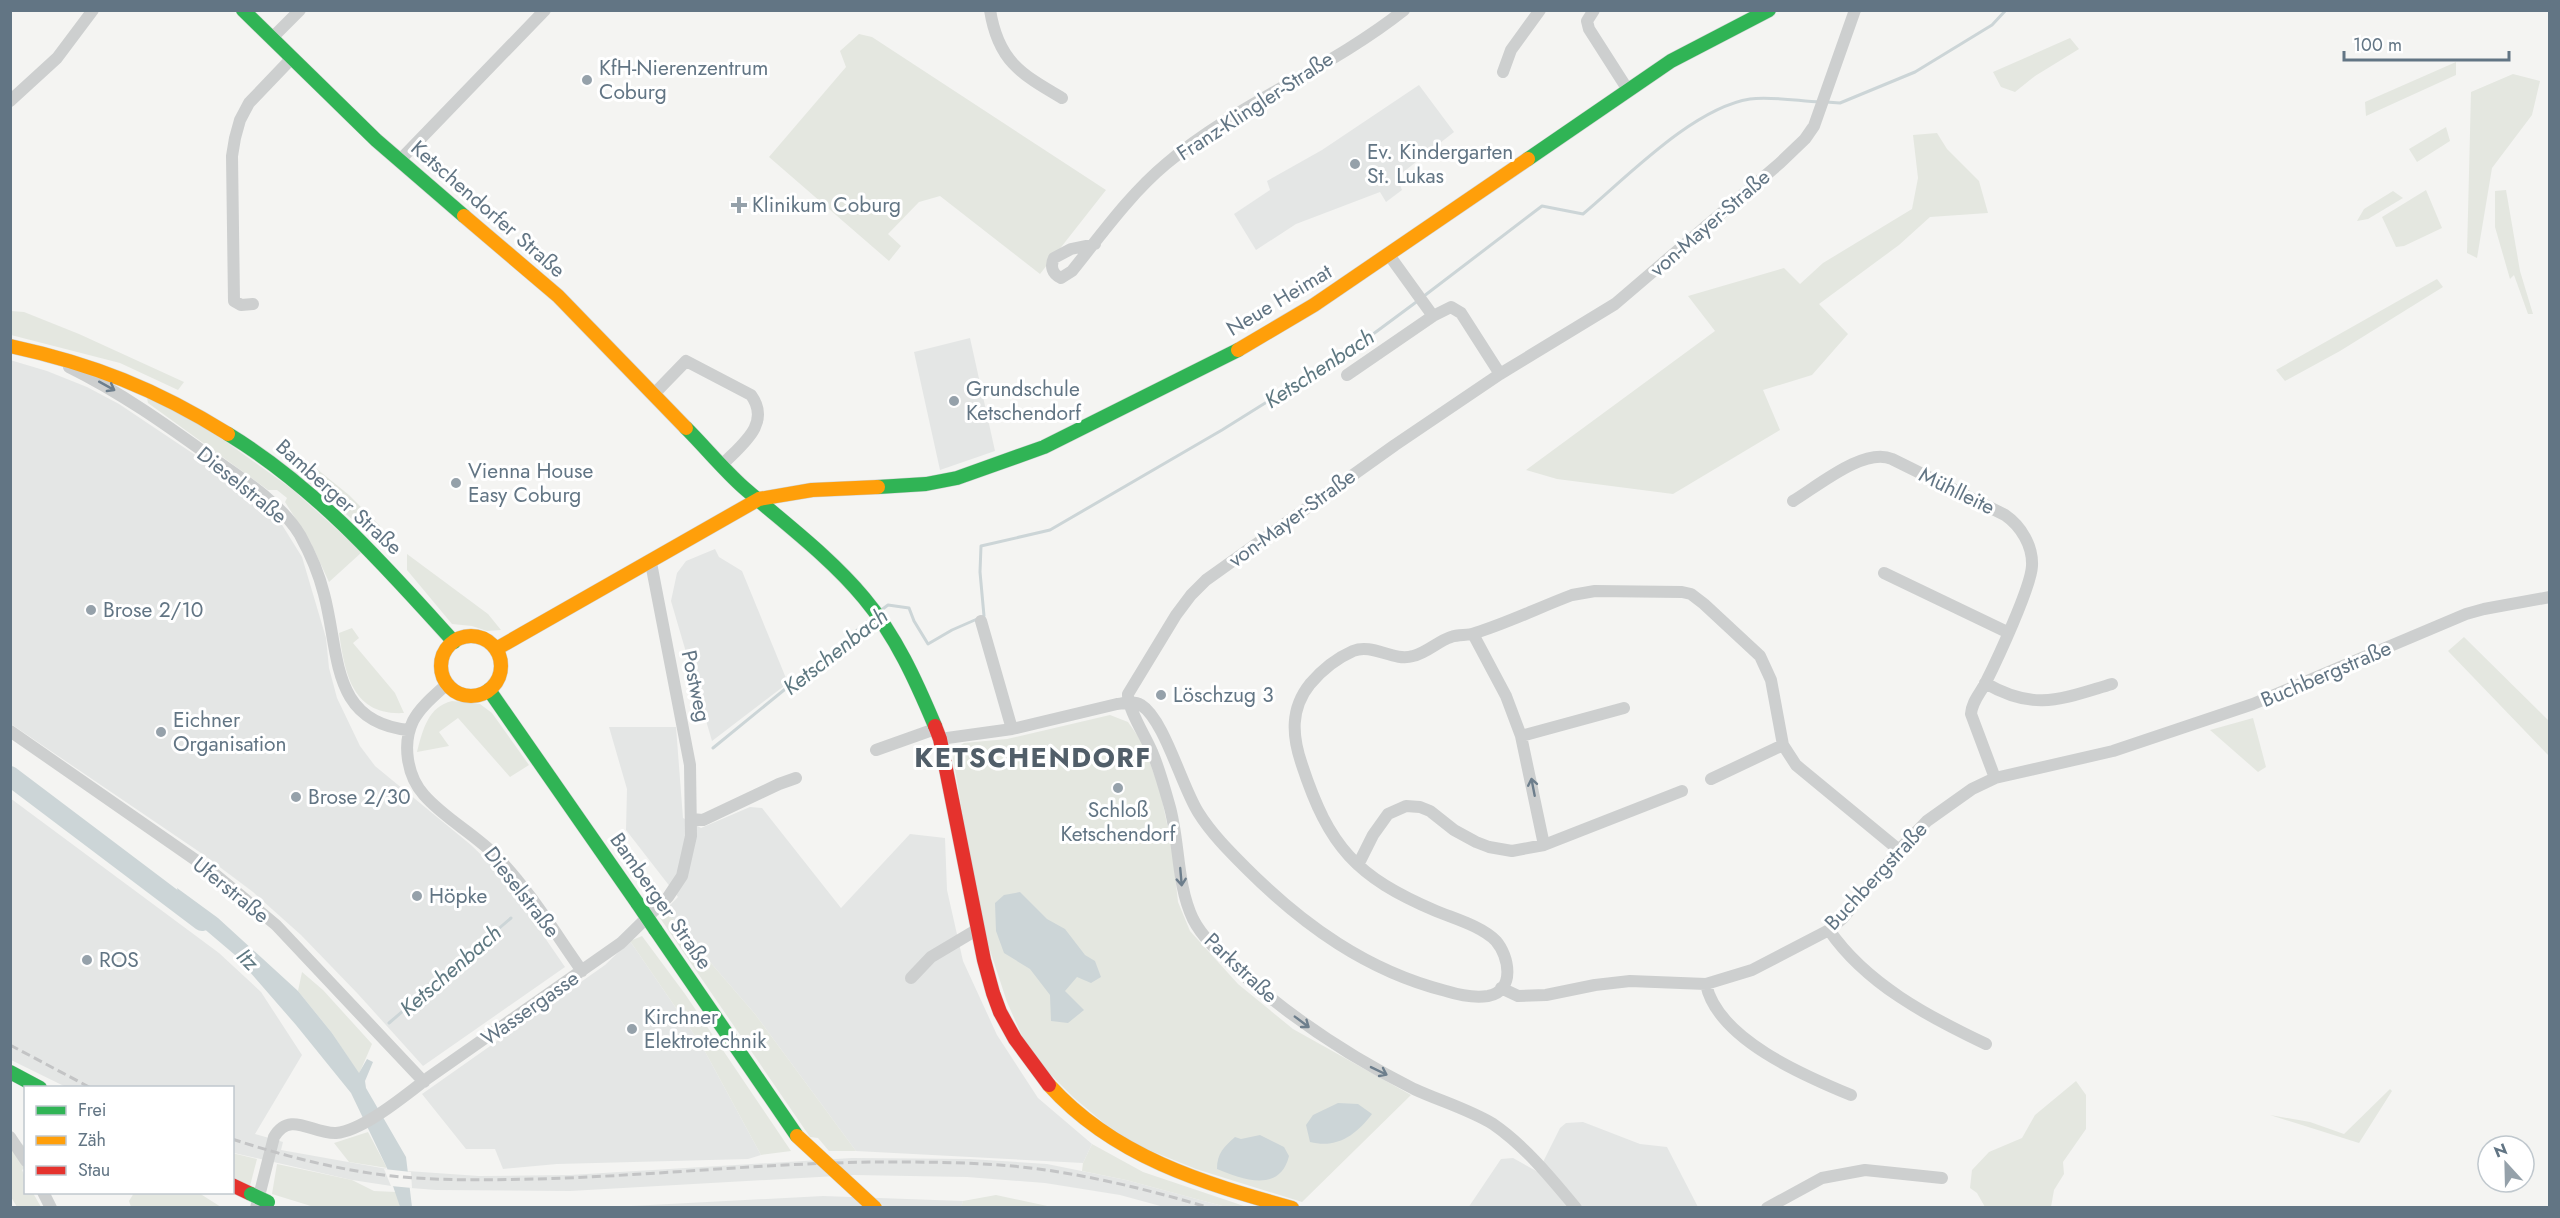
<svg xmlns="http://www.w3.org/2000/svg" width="2560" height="1218" viewBox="0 0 2560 1218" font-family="Jost,sans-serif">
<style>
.built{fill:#e4e6e5}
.green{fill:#e4e7e0}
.water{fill:#ccd5d7}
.pier{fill:#f4f4f2}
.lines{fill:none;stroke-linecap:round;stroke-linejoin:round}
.stream{stroke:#ccd5d7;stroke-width:3}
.river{stroke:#ccd5d7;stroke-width:20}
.fast-casing{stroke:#d0d2d2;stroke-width:15}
.slow-casing{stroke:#d0d2d2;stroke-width:15}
.jam-casing{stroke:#d0d2d2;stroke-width:15}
.street{stroke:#cdcfcf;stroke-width:12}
.fast{stroke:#30b455;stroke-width:14}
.slow{stroke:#ff9f0a;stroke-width:14}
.jam{stroke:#e5322d;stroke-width:14}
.rail{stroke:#c3c4c5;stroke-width:3;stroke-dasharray:9 4.5;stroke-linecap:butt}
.fast-bridge-casing{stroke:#d0d2d2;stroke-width:15;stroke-linecap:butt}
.slow-bridge-casing{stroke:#d0d2d2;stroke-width:15;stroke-linecap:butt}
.fast-bridge{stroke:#30b455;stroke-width:14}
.slow-bridge{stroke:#ff9f0a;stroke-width:14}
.oneway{stroke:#6d7e8c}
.poi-dot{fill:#95a1aa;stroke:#fff;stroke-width:2}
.labels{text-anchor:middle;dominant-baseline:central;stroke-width:6;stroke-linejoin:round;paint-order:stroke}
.poi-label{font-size:21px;fill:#627584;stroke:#fff;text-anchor:start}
.street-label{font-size:21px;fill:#627584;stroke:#fff}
.water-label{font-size:22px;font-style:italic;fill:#5e7881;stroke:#fff}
.district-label{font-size:27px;font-weight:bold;letter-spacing:1.5px;fill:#515e69;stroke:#fff}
</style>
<rect width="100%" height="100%" fill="#f4f4f2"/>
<!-- built -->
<path class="built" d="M1419 85 1454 132 1397 177 1402 190 1386 202 1380 192 1296 224 1256 250 1234 214 1270 190 1267 181 1322 150Z
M970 338 995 451 940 470 914 352Z
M10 360 47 371 87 387 119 404 249 491 279 520 302 557 326 638 329 668 337 698 360 746 375 766 471 845 501 874 565 967 423 1066 358 994 301 935 253 892 201 853 11 724Z
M715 549 719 557 742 571 788 683 712 741 671 601 677 573 686 561Z
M609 727H676L683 818 701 828 750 807 762 808 841 908 910 834 945 838 947 890 963 961 997 1035 1038 1098 1092 1144 1083 1163 856 1151 755 1014 665 910 678 897 626 830 627 789Z
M10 798 219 953 261 992 302 1055 255 1134 283 1142 281 1150 393 1170 479 1176 570 1175 852 1158 970 1159 1047 1164 1126 1180 1226 1207H1164L1120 1195 1045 1183 967 1177 854 1175 570 1191 436 1190 398 1187 352 1180 234 1153 232 1088 66 1087 11 1060Z
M630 941 702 1046 761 1155 748 1159 557 1164 503 1169 495 1149H466L422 1094 605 965Z
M1583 1122 1640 1144 1667 1147 1698 1207 1468 1208 1501 1159 1513 1158 1538 1172 1560 1128 1566 1123Z
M823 1196 963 1201 961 1208H593Z"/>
<!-- green -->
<path class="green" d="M859 34 872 37 1106 190 1040 274 940 196 919 202 888 234 901 246 889 261 769 157 846 67 840 51Z
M2070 38 2079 49 2035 76 2015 92 2001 87 1993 72Z
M2456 62V75L2366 116 2365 102Z
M2513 74 2540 81 2532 115 2492 168 2477 258 2467 253 2471 92Z
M2446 127 2450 141 2417 162 2409 149Z
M1937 133 1947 149 1979 181 1988 213 1930 217 1899 245 1819 304 1848 334 1812 375 1763 390 1780 430 1673 494 1557 479 1526 470 1715 331 1688 296 1784 268 1800 284 1823 263 1912 209 1918 178 1913 135Z
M2426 190 2442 228 2404 246 2396 247 2382 217Z
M2506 190 2520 271 2533 314H2528L2514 275 2510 279 2495 227V191Z
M2393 191 2403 198 2368 219 2357 221 2364 209Z
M2437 279 2443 287 2340 351 2285 381 2276 370Z
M11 311 24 312 79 334 184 382 178 390 120 363 11 335Z
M147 398 197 421 292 489 362 552 329 582 311 543 285 502 287 498 277 490H268L148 403Z
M296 452 349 495 397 543 392 553 295 471Z
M407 554 488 614 501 630 487 631 472 626 452 624 407 570Z
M352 628 359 638 353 643 395 693 404 713C352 716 345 673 339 633Z
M2464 637 2549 721V756L2448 651Z
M452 701 480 704 492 713 529 765 510 777 458 718 439 732 449 746 417 752C423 729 428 707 452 701Z
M1110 715 1128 722 1142 742 1160 790 1172 848 1178 902 1190 931 1238 984 1293 1029 1411 1095 1302 1202 1196 1169 1139 1146 1105 1124 1073 1097 1048 1072 1023 1038 1007 1002 981 923 953 758 956 748 964 743 1007 739Z
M2253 718 2266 767 2258 772 2210 730Z
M665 910 755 1014 856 1151H829L818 1138 810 1137 660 918Z
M642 936 685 994 791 1151 761 1155 702 1046 630 941Z
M302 972 323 990 372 1044 359 1074 332 1033 298 991Z
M2076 1081 2086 1095V1129L2063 1162 2064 1174 2054 1190 2051 1207H1985L1977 1193 1970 1188 1972 1170 1989 1152 2022 1138 2035 1115Z
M2390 1089 2392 1091 2359 1143 2270 1115 2310 1122 2344 1134Z
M368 1132 387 1168 349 1162 334 1143Z
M10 1138 25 1146V1168L22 1170 25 1177 26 1192 33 1193 41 1207H17L11 1197Z
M1092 1144 1143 1172 1247 1207H1226L1126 1180 1082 1171 1083 1163Z
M232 1153 257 1159 250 1186 233 1177Z
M277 1164 352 1180 374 1191 396 1192 400 1207H314L272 1194Z
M134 1193H199L221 1207H131L129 1201Z
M996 1195 1052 1207H961L963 1201Z"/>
<!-- water -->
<path class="water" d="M177 888 218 918 298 991 332 1033 359 1073 367 1059 373 1062 365 1081 366 1088 406 1157 412 1207H400L387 1168 351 1093 296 1025 235 955 195 921 183 915Z
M1020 892 1047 919 1065 929 1085 955 1095 961 1101 977 1091 983 1077 977 1065 991 1084 1010 1068 1023 1051 1021 1050 995 1030 969 1004 953 996 931 995 903 1004 895Z
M1338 1103 1358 1104 1372 1114C1356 1135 1337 1149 1310 1142L1306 1125 1313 1115Z
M1260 1135 1284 1147 1289 1156C1280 1193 1243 1180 1217 1169 1217 1153 1224 1147 1235 1137L1241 1139Z"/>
<!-- pier -->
<path class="pier" d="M384 1169 411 1172 412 1188 391 1186Z"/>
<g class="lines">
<!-- stream -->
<path class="stream" d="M1826 102 1840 103 1915 72 1992 25 2006 10
M1424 296 1542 206 1583 214C1627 177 1693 108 1750 99 1770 96 1799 101 1820 102
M880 611 888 605 909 608 914 621 928 644 952 630 984 616 980 572 981 546 1050 530 1222 430 1361 343 1419 300
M713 748 871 619
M389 1023 511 918"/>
<!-- river -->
<path class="river" d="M10 776 202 921"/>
<defs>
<path id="fast" d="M243 10 376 140 464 216
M1528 159 1671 61 1769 10
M686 428C705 447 723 469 743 487 784 523 829 556 864 598 896 636 916 681 935 726
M228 434C317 488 385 566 454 642
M878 487 926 484 957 478 1044 447 1238 350
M489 690 638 904
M655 929 797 1136
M10 1072 40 1088"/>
<path id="slow" d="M464 216 558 296 686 428
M10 346C93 364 156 389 228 434
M1238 350 1314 305 1528 159
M441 666a30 30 0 1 1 60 0a30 30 0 1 1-60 0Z
M496 649 759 499 812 490 878 487
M1049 1085C1114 1157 1203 1183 1292 1208"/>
<path id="jam" d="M935 726 940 739 984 960 993 993 1000 1012 1015 1039 1049 1085
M232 1185 251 1194"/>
</defs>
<!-- fast casing -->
<use href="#fast" class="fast-casing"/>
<!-- slow casing -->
<use href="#slow" class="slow-casing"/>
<!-- jam casing -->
<use href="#jam" class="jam-casing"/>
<!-- street -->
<path class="street" d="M990 10C998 61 1021 74 1062 98
M1594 10 1587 21 1589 29 1628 90
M272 38 300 10
M1503 72 1511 50 1540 10
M10 101 57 58 93 10
M400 160 545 10
M1095 244 1071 249 1054 258C1050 266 1052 274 1061 278L1072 271C1101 235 1130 194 1166 164 1238 103 1330 69 1404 10
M1389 255 1433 316
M253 304 241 305 234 301 232 156 235 138 240 120 249 103 292 58
M69 367C120 392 165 424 211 457 242 479 280 502 300 535 310 553 319 574 324 594 340 654 330 722 409 730
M1347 375 1433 316 1451 307 1461 313 1500 374
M654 394 686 361 751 395C772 424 741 445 722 465
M1793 501C1818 486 1864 447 1892 459L2005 515C2021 526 2033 546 2032 566 2031 587 1997 660 1986 682 1980 694 1972 701 1971 714L1995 778
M1884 573 2007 632
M981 621 1012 729
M1473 634 1506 696 1521 736 1544 845
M1985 683C2035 712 2061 699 2112 684
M447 684C435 695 420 707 413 721 402 744 407 776 424 795 445 819 475 834 497 857 530 891 555 933 582 971
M10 731 210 870 276 925 424 1082
M1521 736 1624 708
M940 739 1012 729 1117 704C1125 703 1134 701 1141 705 1164 719 1182 787 1198 812 1211 833 1229 851 1246 868 1303 925 1367 971 1446 991 1459 995 1475 998 1488 996 1516 991 1509 956 1496 941 1481 926 1455 919 1436 911 1356 877 1329 847 1302 765 1292 736 1290 709 1310 684 1321 671 1337 658 1353 651 1373 643 1393 662 1413 656 1427 653 1438 641 1451 637 1459 634 1468 636 1475 633 1508 623 1540 607 1572 595L1595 591 1682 592 1691 594 1704 604 1760 656 1771 680 1783 745 1796 765 1899 850
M876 750 935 729
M1711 779 1783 745
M691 819 703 820 779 784 796 778
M1358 865 1373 835 1388 814 1406 806 1420 807 1430 811 1454 830 1476 842 1489 847 1512 851 1544 845 1682 791
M1829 930C1866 984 1929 1017 1986 1044
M911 978 931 957 978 929
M1706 984C1717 1039 1805 1076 1851 1095
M1501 988 1518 996 1546 995 1595 985 1630 981 1706 984 1752 970 1829 930 1843 918 1899 850 1927 821 1972 789 1995 778 2113 751 2253 704 2466 614 2484 609 2550 597
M10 1137 26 1161
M43 1192 51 1208
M256 1208 274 1137C290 1110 312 1134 336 1133 363 1131 407 1094 428 1078L621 943 668 897 682 876 691 836 690 765 651 563
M1576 1208C1551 1178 1525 1146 1493 1124 1468 1109 1440 1101 1414 1089 1350 1057 1294 1020 1241 973 1224 957 1203 939 1193 919 1176 883 1180 841 1169 804 1164 786 1159 768 1152 752 1146 737 1127 708 1128 694L1176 615 1191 595 1206 580 1395 445 1500 374 1615 304 1780 163 1805 139 1814 126 1855 10
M1767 1208 1822 1178 1865 1170 1942 1178"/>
<!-- fast -->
<use href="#fast" class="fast"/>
<!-- slow -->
<use href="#slow" class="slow"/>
<!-- jam -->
<use href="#jam" class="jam"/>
<!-- rail -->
<path class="rail" d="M10 1045 91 1088
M232 1139C284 1156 338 1170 392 1176 440 1181 488 1180 536 1179 650 1176 764 1163 878 1162 933 1162 991 1162 1046 1170 1101 1178 1157 1192 1210 1208"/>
<defs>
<path id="fast-bridge" d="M638 904 655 929
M251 1194 268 1202"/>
<path id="slow-bridge" d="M797 1136 875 1208"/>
</defs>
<!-- fast-bridge casing -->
<use href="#fast-bridge" class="fast-bridge-casing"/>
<!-- slow-bridge casing -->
<use href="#slow-bridge" class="slow-bridge-casing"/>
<!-- fast-bridge -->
<use href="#fast-bridge" class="fast-bridge"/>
<!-- slow-bridge -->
<use href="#slow-bridge" class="slow-bridge"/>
</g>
<!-- one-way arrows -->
<defs><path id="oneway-shaft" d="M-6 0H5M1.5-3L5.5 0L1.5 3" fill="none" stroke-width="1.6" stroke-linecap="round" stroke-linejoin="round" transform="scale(1.5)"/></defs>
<g class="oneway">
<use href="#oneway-shaft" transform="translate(107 386) rotate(29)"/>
<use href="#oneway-shaft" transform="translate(1533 787) rotate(-101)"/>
<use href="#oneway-shaft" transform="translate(1181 877) rotate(85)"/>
<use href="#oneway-shaft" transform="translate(1302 1022) rotate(37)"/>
<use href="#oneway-shaft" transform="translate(1379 1071) rotate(26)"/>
</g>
<!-- markers -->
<g class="poi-dot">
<circle cx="587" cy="80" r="6"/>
<circle cx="1355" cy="164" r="6"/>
<path d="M736 196h6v6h6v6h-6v6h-6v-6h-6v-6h6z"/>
<circle cx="954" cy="401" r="6"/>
<circle cx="456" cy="483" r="6"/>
<circle cx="91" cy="610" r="6"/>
<circle cx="1161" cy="695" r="6"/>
<circle cx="161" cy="732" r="6"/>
<circle cx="1118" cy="788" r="6"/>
<circle cx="296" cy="797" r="6"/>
<circle cx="417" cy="896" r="6"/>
<circle cx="87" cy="960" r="6"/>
<circle cx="632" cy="1029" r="6"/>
</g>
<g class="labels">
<!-- poi labels -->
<g class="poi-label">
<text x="599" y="68">KfH-Nierenzentrum<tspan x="599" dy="24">Coburg</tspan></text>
<text x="1367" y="152">Ev. Kindergarten<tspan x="1367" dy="24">St. Lukas</tspan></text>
<text x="752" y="205">Klinikum Coburg</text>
<text x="966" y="389">Grundschule<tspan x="966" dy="24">Ketschendorf</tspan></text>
<text x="468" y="471">Vienna House<tspan x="468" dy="24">Easy Coburg</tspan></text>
<text x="103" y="610">Brose 2/10</text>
<text x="1173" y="695">Löschzug 3</text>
<text x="173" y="720">Eichner<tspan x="173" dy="24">Organisation</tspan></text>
<text x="308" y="797">Brose 2/30</text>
<text x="1118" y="810" text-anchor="middle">Schloß<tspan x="1118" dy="24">Ketschendorf</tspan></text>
<text x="429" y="896">Höpke</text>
<text x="99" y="960">ROS</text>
<text x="644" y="1017">Kirchner<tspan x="644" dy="24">Elektrotechnik</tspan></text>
</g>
<!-- street labels -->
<g class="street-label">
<text transform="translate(1255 106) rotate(-33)">Franz-Klingler-Straße</text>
<text transform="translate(488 209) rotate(41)">Ketschendorfer Straße</text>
<text transform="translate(1710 223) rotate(-41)">von-Mayer-Straße</text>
<text transform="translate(1279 300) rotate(-31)">Neue Heimat</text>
<text transform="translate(242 485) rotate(39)">Dieselstraße</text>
<text transform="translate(1957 491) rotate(26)">Mühlleite</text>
<text transform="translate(339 497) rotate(42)">Bamberger Straße</text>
<text transform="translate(1292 518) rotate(-36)">von-Mayer-Straße</text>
<text transform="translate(2326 674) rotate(-23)">Buchbergstraße</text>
<text transform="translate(696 686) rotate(78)">Postweg</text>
<text transform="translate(1876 876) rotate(-47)">Buchbergstraße</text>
<text transform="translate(231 890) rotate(39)">Uferstraße</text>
<text transform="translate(522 892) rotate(52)">Dieselstraße</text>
<text transform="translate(661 901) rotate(55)">Bamberger Straße</text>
<text transform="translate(1241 968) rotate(43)">Parkstraße</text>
<text transform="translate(530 1008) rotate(-35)">Wassergasse</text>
</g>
<!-- water labels -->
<g class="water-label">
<text transform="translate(1319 368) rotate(-33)">Ketschenbach</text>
<text transform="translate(835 651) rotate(-38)">Ketschenbach</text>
<text transform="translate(248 959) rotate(45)">Itz</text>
<text transform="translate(450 970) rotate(-41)">Ketschenbach</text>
</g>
<!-- district labels -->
<g class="district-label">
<text x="1033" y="757">KETSCHENDORF</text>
</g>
</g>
<!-- border -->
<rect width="2560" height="1218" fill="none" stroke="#627584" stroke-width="24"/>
<!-- legend -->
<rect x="24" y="1086" width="210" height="108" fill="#ffffff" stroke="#c0c8ce" stroke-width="1.5"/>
<rect x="36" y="1106" width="30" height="9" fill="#30b455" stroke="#c0c8ce" stroke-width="1.5"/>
<text x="78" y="1116" font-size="18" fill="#627584">Frei</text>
<rect x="36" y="1136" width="30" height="9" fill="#ff9f0a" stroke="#c0c8ce" stroke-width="1.5"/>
<text x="78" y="1146" font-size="18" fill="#627584">Zäh</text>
<rect x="36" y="1166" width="30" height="9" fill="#e5322d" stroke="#c0c8ce" stroke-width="1.5"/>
<text x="78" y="1176" font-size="18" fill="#627584">Stau</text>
<!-- north arrow -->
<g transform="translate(2506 1164) rotate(338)"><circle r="28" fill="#ffffff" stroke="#c0c8ce" stroke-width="1.5"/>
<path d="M0-4.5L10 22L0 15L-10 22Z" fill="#95a1aa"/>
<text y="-9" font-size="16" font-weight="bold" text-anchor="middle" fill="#627584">N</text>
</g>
<!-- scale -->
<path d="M2344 51v9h165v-9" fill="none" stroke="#627584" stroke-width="3"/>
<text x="2353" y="51" font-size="18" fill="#627584" stroke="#ffffff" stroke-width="4.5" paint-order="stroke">100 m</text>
</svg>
